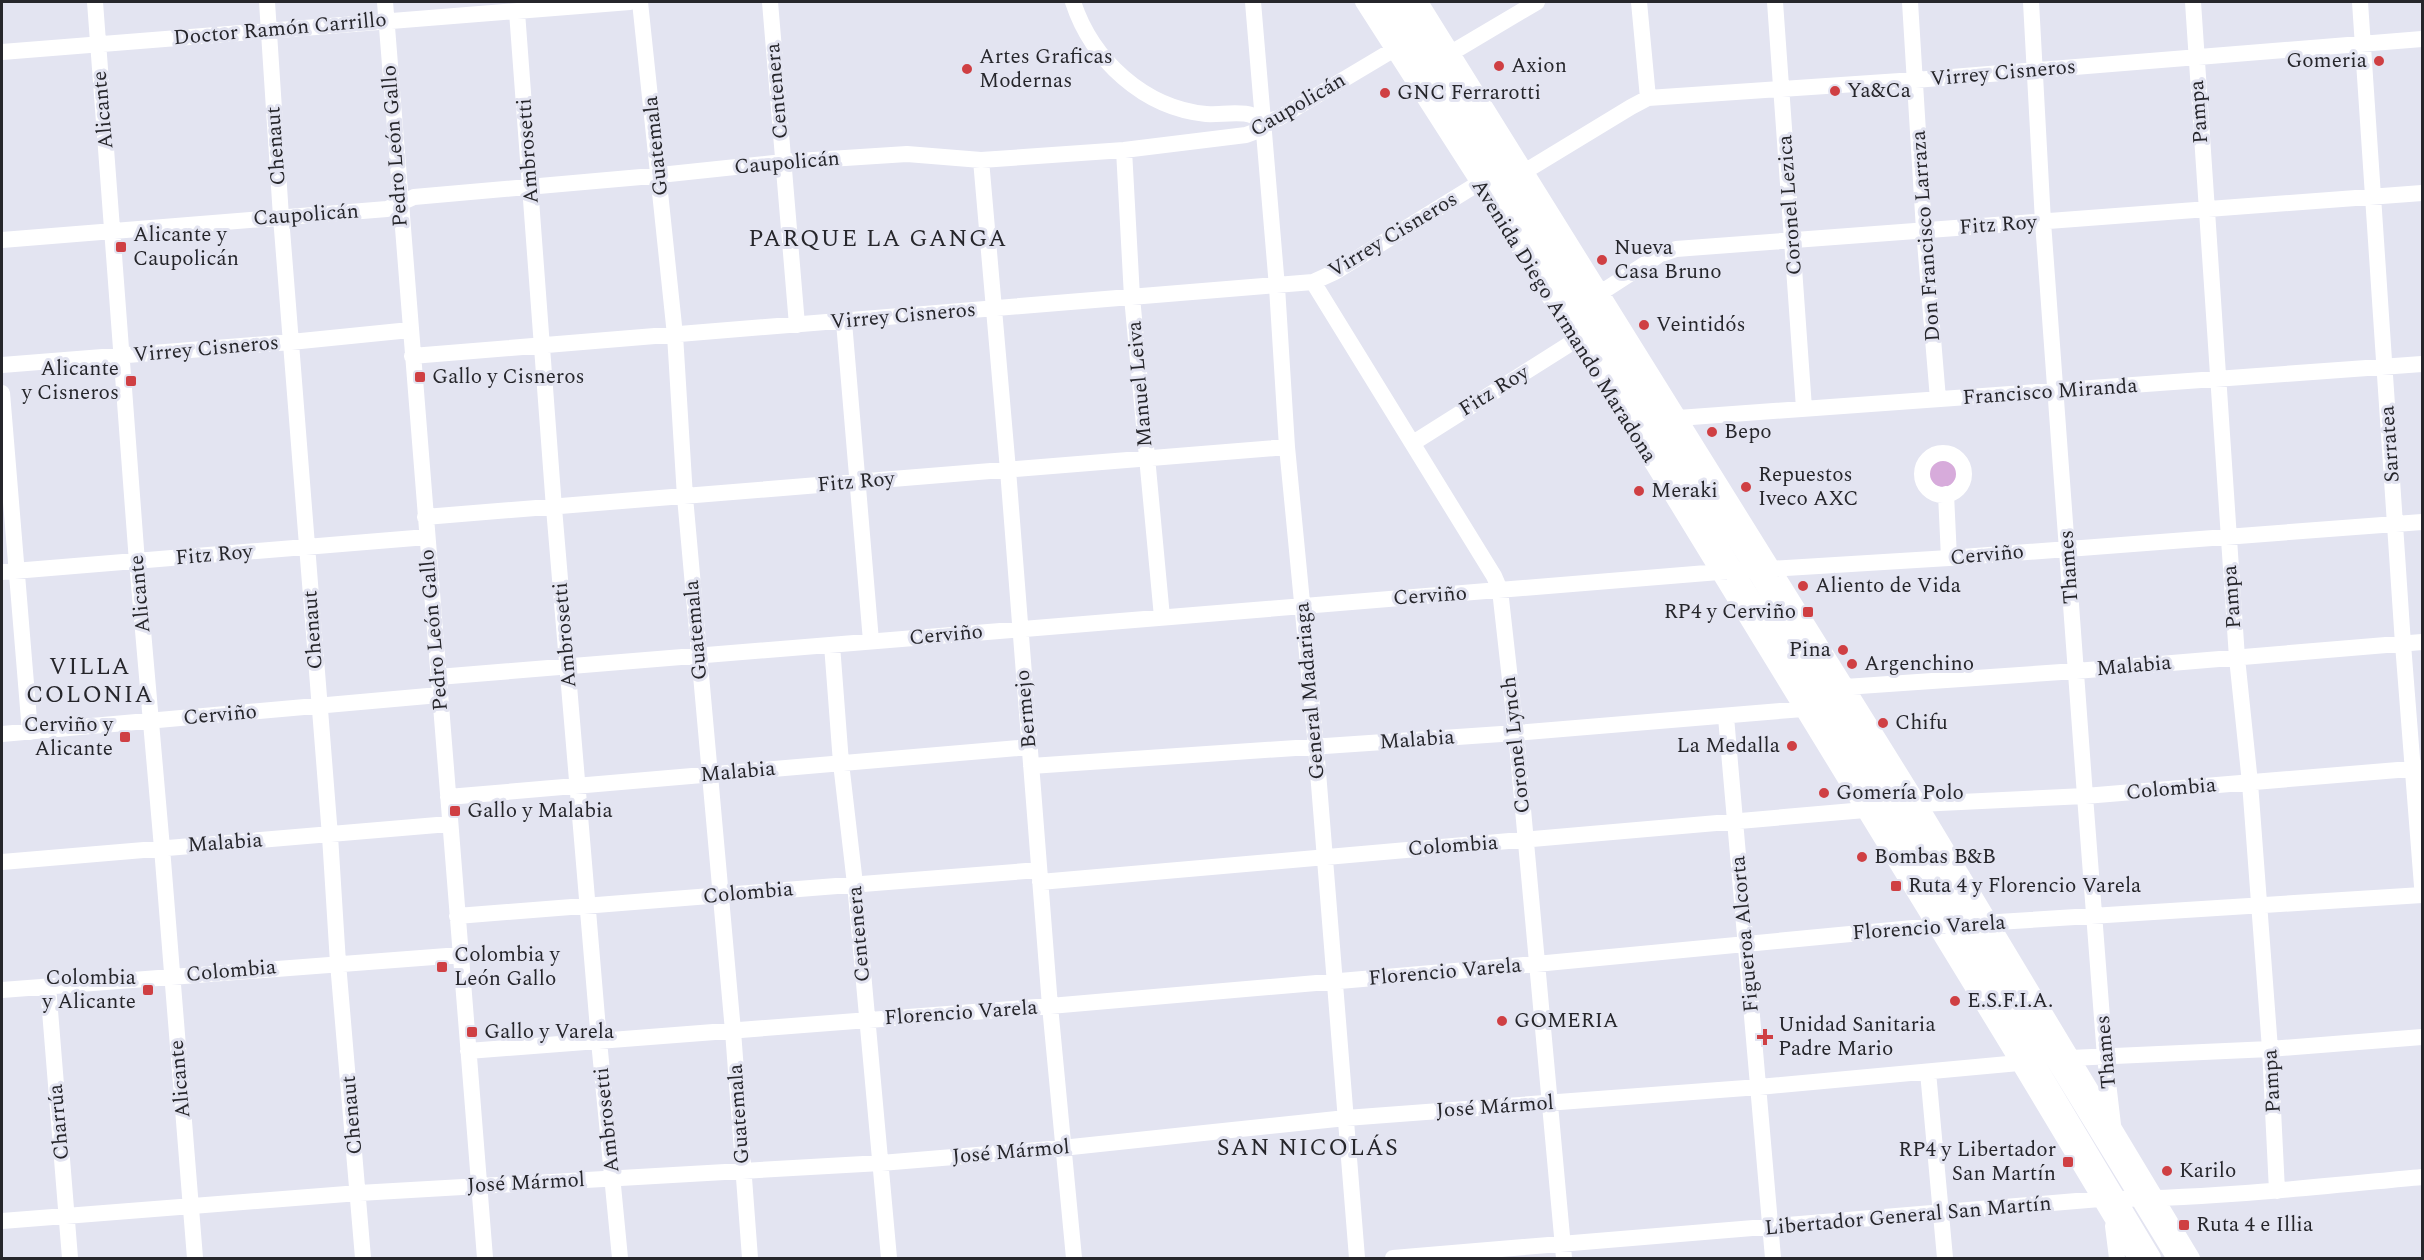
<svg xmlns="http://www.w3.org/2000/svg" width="2424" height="1260" viewBox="0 0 2424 1260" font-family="Spectral,serif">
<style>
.green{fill:#d7abdb}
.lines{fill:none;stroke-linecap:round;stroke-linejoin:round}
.minor{stroke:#fff;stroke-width:16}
.major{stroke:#fff;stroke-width:20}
.poi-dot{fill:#cf3f43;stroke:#e3e4f1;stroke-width:2}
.labels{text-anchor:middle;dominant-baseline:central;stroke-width:6;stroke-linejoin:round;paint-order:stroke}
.street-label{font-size:21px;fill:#26262b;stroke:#e3e4f1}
.poi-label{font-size:21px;fill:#26262b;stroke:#e3e4f1;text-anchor:start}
.quarter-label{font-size:24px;letter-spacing:1.5px;fill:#26262b;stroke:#e3e4f1}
</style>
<rect width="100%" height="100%" fill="#e3e4f1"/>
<!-- green -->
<path class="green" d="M1929 473a14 14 0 1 1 28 0a14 14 0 1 1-28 0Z"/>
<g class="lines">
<!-- minor -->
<path class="minor" d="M95 2 137 562 162 848 195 1258
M267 2 281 217 330 836 338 963 363 1258
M385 2 485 1258
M640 2 675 335 685 497 733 1031 750 1258
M770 2 797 325
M1073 2C1092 60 1144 108 1206 114 1218 115 1241 111 1251 115 1255 116 1259 121 1262 123
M1253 2 1277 287 1287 447 1316 747 1357 1258
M1363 2 1479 183 1648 456 2019 1063 2136 1258
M1420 2 1919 804 2192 1258
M1639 2 1648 98
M1775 2 1804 408
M1910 2 1924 230 1938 399
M2031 2 2043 222 2085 796 2105 1057 2113 1125
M2193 2 2237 658 2250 783 2270 1049 2277 1191
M2360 2 2403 644 2422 886
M517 12 554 508 599 1041 620 1258
M2 52 630 2
M1124 150 1132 297 1162 617
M981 160 1008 470 1050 1006 1074 1258
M2 240 387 209 414 197 641 177 783 162 907 154 981 160 1124 150 1246 135 1254 132 1262 123 1279 118 1393 50C1413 50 1432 56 1451 53L1537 2
M1313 282 1494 576 1500 590 1516 733 1564 1258
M1591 299 1659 255 1676 249 2422 193
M844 322 871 641
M412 356 1313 282 1335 272 1479 183 1490 178 1524 172 1631 107 1648 98 1915 80 2422 39
M2 365 291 342 410 330
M2 393 30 732
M1678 418 2422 364
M1413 443 1576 340
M1922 474a21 21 0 1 1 42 0a21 21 0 1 1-42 0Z
M1946 494 1949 558
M425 517 1287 447
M2 572 427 537
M832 645 841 763 855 884 889 1258
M438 677 1719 572 1949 558 2422 522
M1845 687 2076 671 2422 642
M1726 717 1773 1258
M2 734 439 695
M1031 766 1516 733 1803 709
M448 797 1029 747
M1919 804 2085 796 2422 768
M2 862 449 824
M1040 882 1865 810
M457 916 1039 870
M48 986 70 1258
M2 990 460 955
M468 1051 1050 1006 1536 964 1934 926 2422 895
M2070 1058 2270 1049 2422 1037
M1928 1072 1945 1258
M2 1221 359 1193 881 1163 1062 1148 1346 1118 1759 1087 2019 1063
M2113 1226 2117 1258
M1393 1258 2100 1199C2208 1199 2315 1187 2422 1177"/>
<!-- major -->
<path class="major" d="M1382 2 1952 925 2151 1258
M1404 2 1757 571 2177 1258
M1889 777 1919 804 1921 840"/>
</g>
<!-- markers -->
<g class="poi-dot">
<circle cx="2379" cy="61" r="6"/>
<circle cx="1499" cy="66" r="6"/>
<circle cx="967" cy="69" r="6"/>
<circle cx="1835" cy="91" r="6"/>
<circle cx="1385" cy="93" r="6"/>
<rect x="115" y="241" width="12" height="12" rx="3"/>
<circle cx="1602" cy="260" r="6"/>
<circle cx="1644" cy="325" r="6"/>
<rect x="414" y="371" width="12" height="12" rx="3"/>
<rect x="125" y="375" width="12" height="12" rx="3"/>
<circle cx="1712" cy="432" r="6"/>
<circle cx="1746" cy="487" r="6"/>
<circle cx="1639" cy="491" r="6"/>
<circle cx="1803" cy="586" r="6"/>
<rect x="1802" y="606" width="12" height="12" rx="3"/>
<circle cx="1843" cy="650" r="6"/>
<circle cx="1852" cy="664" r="6"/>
<circle cx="1883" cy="723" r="6"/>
<rect x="119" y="731" width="12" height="12" rx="3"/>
<circle cx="1792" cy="746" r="6"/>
<circle cx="1824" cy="793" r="6"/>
<rect x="449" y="805" width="12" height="12" rx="3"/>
<circle cx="1862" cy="857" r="6"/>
<rect x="1890" y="880" width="12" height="12" rx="3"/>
<rect x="436" y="961" width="12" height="12" rx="3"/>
<rect x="142" y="984" width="12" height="12" rx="3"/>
<circle cx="1955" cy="1001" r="6"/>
<circle cx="1502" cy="1021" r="6"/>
<rect x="466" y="1026" width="12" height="12" rx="3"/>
<path d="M1762 1028h6v6h6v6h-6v6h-6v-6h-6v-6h6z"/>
<rect x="2062" y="1156" width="12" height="12" rx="3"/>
<circle cx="2167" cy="1171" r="6"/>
<rect x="2178" y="1219" width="12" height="12" rx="3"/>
</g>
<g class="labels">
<!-- street labels -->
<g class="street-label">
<text transform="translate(280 29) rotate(-5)">Doctor Ramón Carrillo</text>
<text transform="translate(2003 73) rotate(-5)">Virrey Cisneros</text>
<text transform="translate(777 91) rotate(-95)">Centenera</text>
<text transform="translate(1298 105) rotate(-30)">Caupolicán</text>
<text transform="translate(103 110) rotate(-95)">Alicante</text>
<text transform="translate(2199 112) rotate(-94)">Pampa</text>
<text transform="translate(276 146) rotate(-94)">Chenaut</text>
<text transform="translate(395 146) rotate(-94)">Pedro León Gallo</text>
<text transform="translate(656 146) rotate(-96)">Guatemala</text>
<text transform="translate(528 151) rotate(-94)">Ambrosetti</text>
<text transform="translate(787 163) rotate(-5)">Caupolicán</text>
<text transform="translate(1790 205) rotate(-94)">Coronel Lezica</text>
<text transform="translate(306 215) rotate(-4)">Caupolicán</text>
<text transform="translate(1998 225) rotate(-4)">Fitz Roy</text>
<text transform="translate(1393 235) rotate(-31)">Virrey Cisneros</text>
<text transform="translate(1926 236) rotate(-94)">Don Francisco Larraza</text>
<text transform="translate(903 316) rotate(-5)">Virrey Cisneros</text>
<text transform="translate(1564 321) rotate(58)">Avenida Diego Armando Maradona</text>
<text transform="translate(206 349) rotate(-5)">Virrey Cisneros</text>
<text transform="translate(1140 384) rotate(-95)">Manuel Leiva</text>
<text transform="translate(1494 391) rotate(-32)">Fitz Roy</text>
<text transform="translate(2050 392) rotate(-4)">Francisco Miranda</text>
<text transform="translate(2390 444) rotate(-94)">Sarratea</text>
<text transform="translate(856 482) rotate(-5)">Fitz Roy</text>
<text transform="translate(214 555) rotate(-5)">Fitz Roy</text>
<text transform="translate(1987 555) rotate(-5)">Cerviño</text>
<text transform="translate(2069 567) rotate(-94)">Thames</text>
<text transform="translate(140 594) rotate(-95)">Alicante</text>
<text transform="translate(1430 596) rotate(-4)">Cerviño</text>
<text transform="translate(2232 597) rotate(-94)">Pampa</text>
<text transform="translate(313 630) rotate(-94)">Chenaut</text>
<text transform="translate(434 630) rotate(-95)">Pedro León Gallo</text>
<text transform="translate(696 630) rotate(-95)">Guatemala</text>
<text transform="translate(565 635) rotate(-95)">Ambrosetti</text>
<text transform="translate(946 635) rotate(-5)">Cerviño</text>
<text transform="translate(2134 666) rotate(-5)">Malabia</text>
<text transform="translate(1310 691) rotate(-95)">General Madariaga</text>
<text transform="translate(1026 709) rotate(-95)">Bermejo</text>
<text transform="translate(220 715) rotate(-5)">Cerviño</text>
<text transform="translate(1417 740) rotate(-4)">Malabia</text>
<text transform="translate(1516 745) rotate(-96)">Coronel Lynch</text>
<text transform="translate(738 772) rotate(-5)">Malabia</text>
<text transform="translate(2171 789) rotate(-5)">Colombia</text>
<text transform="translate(225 843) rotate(-4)">Malabia</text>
<text transform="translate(1453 846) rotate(-4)">Colombia</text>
<text transform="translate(748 893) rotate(-5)">Colombia</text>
<text transform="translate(1929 928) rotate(-4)">Florencio Varela</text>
<text transform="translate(859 934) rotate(-95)">Centenera</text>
<text transform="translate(1745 934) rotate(-95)">Figueroa Alcorta</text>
<text transform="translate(231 971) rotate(-5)">Colombia</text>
<text transform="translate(1445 972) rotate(-5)">Florencio Varela</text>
<text transform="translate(961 1013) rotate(-4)">Florencio Varela</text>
<text transform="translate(2106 1052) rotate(-95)">Thames</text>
<text transform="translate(180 1079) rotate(-95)">Alicante</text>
<text transform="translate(2272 1081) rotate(-93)">Pampa</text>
<text transform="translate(1495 1107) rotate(-4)">José Mármol</text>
<text transform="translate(739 1114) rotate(-94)">Guatemala</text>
<text transform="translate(352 1115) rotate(-95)">Chenaut</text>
<text transform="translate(607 1120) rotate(-96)">Ambrosetti</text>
<text transform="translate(59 1122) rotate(-95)">Charrúa</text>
<text transform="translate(1011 1152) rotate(-5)">José Mármol</text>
<text transform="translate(526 1183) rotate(-3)">José Mármol</text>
<text transform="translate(1908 1216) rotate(-5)">Libertador General San Martín</text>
</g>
<!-- poi labels -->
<g class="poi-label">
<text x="979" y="57">Artes Graficas<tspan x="979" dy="24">Modernas</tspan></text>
<text x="2367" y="61" text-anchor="end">Gomeria</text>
<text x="1511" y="66">Axion</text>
<text x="1847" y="91">Ya&amp;Ca</text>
<text x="1397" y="93">GNC Ferrarotti</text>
<text x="133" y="235">Alicante y<tspan x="133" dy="24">Caupolicán</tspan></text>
<text x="1614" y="248">Nueva<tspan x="1614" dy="24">Casa Bruno</tspan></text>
<text x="1656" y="325">Veintidós</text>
<text x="119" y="369" text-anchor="end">Alicante<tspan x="119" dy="24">y Cisneros</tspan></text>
<text x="432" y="377">Gallo y Cisneros</text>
<text x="1724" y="432">Bepo</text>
<text x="1758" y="475">Repuestos<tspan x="1758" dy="24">Iveco AXC</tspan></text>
<text x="1651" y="491">Meraki</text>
<text x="1815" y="586">Aliento de Vida</text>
<text x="1796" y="612" text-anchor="end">RP4 y Cerviño</text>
<text x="1831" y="650" text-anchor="end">Pina</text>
<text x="1864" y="664">Argenchino</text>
<text x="1895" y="723">Chifu</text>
<text x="113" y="725" text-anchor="end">Cerviño y<tspan x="113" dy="24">Alicante</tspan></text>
<text x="1780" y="746" text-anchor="end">La Medalla</text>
<text x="1836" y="793">Gomería Polo</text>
<text x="467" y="811">Gallo y Malabia</text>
<text x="1874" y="857">Bombas B&amp;B</text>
<text x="1908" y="886">Ruta 4 y Florencio Varela</text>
<text x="454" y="955">Colombia y<tspan x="454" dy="24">León Gallo</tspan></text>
<text x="136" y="978" text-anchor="end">Colombia<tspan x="136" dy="24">y Alicante</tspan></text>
<text x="1967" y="1001">E.S.F.I.A.</text>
<text x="1514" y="1021">GOMERIA</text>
<text x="1778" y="1025">Unidad Sanitaria<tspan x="1778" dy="24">Padre Mario</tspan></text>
<text x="484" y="1032">Gallo y Varela</text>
<text x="2056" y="1150" text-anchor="end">RP4 y Libertador<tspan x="2056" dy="24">San Martín</tspan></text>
<text x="2179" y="1171">Karilo</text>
<text x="2196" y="1225">Ruta 4 e Illia</text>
</g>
<!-- quarter labels -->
<g class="quarter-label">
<text x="878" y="239">PARQUE LA GANGA</text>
<text x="90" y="667">VILLA<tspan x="90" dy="28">COLONIA</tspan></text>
<text x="1308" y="1148">SAN NICOLÁS</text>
</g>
</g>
<!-- border -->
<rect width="2424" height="1260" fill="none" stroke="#26262b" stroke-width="6"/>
</svg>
